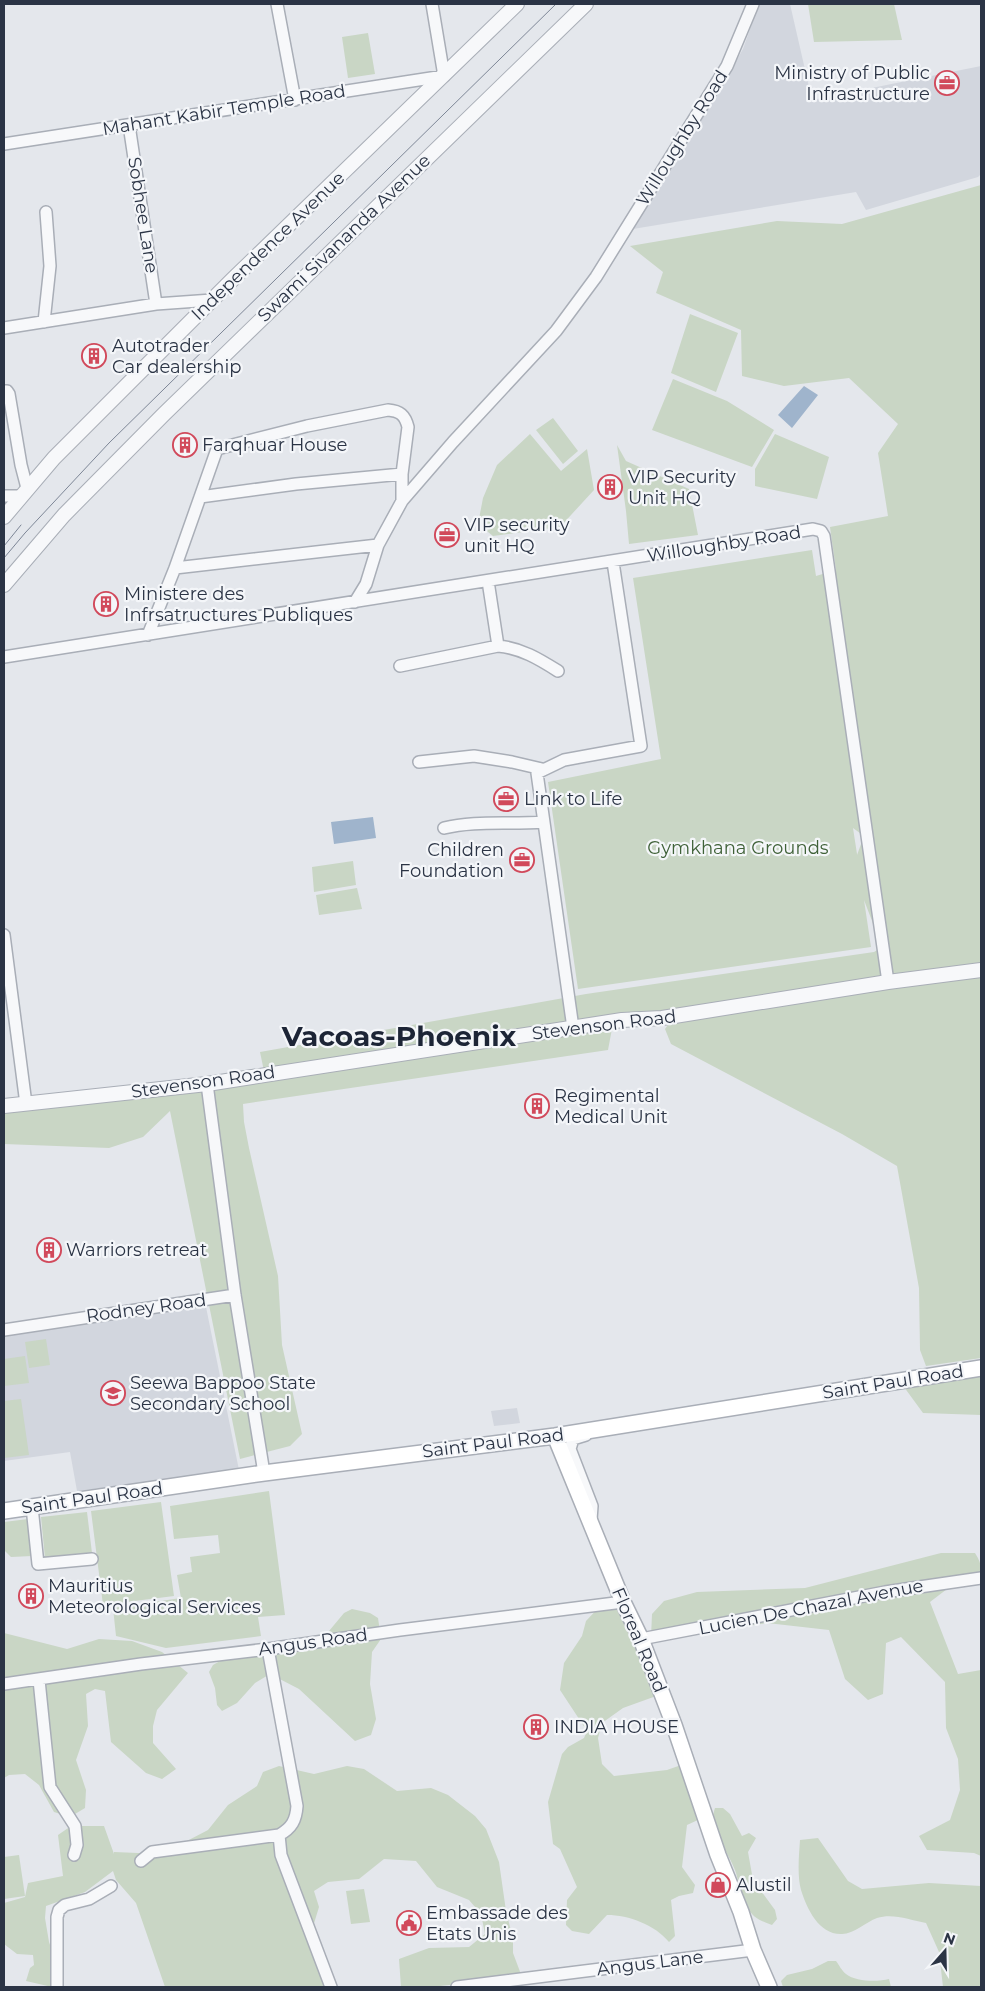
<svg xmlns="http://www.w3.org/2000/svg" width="985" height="1991" viewBox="0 0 985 1991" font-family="Montserrat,sans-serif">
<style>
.built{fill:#d2d6de}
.green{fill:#c9d6c5;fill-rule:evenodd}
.water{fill:#9fb4cc}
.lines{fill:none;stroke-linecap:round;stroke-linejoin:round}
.minor-casing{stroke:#a9aeb7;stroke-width:14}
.tertiary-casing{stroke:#a9aeb7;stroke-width:16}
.secondary-casing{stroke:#a9aeb7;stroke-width:18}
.minor{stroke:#f7f8fa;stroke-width:11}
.tertiary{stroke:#f7f8fa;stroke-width:14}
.secondary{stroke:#fff;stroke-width:15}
.tram{stroke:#7d8696;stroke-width:1}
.labels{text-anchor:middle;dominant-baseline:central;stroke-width:4.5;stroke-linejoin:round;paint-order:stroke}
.poi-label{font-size:18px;fill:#2b3445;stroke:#f4f6f9;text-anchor:start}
.street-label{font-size:18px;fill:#2b3445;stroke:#f4f6f9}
.park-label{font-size:18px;fill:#3f6138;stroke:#f4f6f9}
.town-label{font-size:28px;font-weight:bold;fill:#1d2536;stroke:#f4f6f9}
</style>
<rect width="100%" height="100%" fill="#e4e7ec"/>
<!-- built -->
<path class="built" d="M759 4H790L812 100 981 66V174L978 177 866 210 856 192 633 229 711 104 743 49Z
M206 1307 239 1470 77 1491 70 1452 4 1461V1333Z
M517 1408 520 1423 494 1426 491 1411Z"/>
<!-- green -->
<path class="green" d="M808 4H894L902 40 814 42Z
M368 33 375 74 348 78 342 37Z
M981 185V1358L926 1366 920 1350 919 1288 897 1166 842 1134 671 1044 665 1029 670 1022 725 1001 614 1018 608 1050 243 1104 244 1122 249 1148 278 1276 282 1345 302 1434 290 1446 240 1459 170 1111 143 1137 109 1148 4 1144V1112L265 1076 260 1052 586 994 874 952 882 947 864 900 871 947 578 989 548 782 661 759 633 578 812 550 816 576 836 570 830 527 888 516 878 453 898 424 849 378 784 386 742 376 741 330 656 293 663 272 630 246 777 221 842 224ZM853 828 864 836 857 855V854Z
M690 314 738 333 716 392 671 373Z
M673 379 727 401 774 430 752 467 652 430Z
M553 418 578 451 563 464 536 430Z
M530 434 561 471 587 449 594 490 560 527 493 536 478 524 483 498 497 465Z
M775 434 829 457 817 499 755 486V469Z
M617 445 626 461 689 489 698 535 629 544 626 511Z
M353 861 356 885 314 892 312 867Z
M357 888 362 909 319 915 316 895Z
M46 1339 50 1365 29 1368 25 1342Z
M25 1356 29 1383 4 1386V1359Z
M981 1375V1415L923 1413 904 1387Z
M21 1399 29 1455 4 1458V1401Z
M269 1491 285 1615 258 1617 261 1636 166 1648 116 1636 113 1608 181 1598 177 1575 192 1572 190 1557 220 1553 218 1535 174 1539 170 1506Z
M161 1502 174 1596 103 1605 91 1511Z
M87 1512 92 1553 45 1558 41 1517Z
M28 1519 32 1556 11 1557 4 1550V1522Z
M941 1553H975C982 1564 983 1571 978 1583L947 1589 930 1602 958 1674 981 1670V1856L974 1853 927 1850 919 1836 950 1820 960 1790 958 1759 946 1728 945 1682 901 1637 886 1643 883 1694 868 1700 845 1679 829 1630 767 1623 667 1639 651 1637 652 1614 664 1601 697 1592 805 1588Z
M601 1605H619L659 1695 623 1708 602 1723 598 1738 602 1764 614 1776 667 1770 684 1764 700 1819 687 1825 682 1867 695 1885 693 1893 679 1896 671 1900 675 1936 669 1942C655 1925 629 1915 607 1915L589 1934 572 1931 566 1925 567 1900 577 1887 560 1849 553 1844 548 1802 562 1754 568 1747 584 1738 587 1731 560 1690 564 1663 582 1636 586 1621Z
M352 1609 370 1613 378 1618 381 1639 372 1652 370 1684 376 1719 371 1735 355 1741 299 1689 270 1674 255 1683 237 1703 222 1711 217 1705 215 1688 209 1672 213 1665 220 1661 244 1653 307 1645 321 1633 329 1631 344 1613Z
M4 1633 67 1649 99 1639 132 1641 162 1652 188 1673 157 1710 153 1726V1743L176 1769 162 1779 146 1773 111 1742 105 1691 95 1689 86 1694 88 1726 76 1760 86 1790 85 1808 70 1817 54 1812 39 1785 25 1774 9 1775 4 1778Z
M279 1766 314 1774 347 1766 364 1769 397 1791 431 1788 448 1795 475 1816 486 1829 499 1862 506 1911 513 1939V1953L522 1977 431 1987H401L399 1959 429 1948 469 1947 485 1934 481 1914 469 1900 437 1887 416 1861 384 1859 359 1879 328 1882 314 1891 319 1907 308 1943 325 1987H165L136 1903 116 1880 113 1871 85 1892 46 1906 45 1918 49 1942 54 1956 52 1987 26 1981 30 1968 34 1965 33 1955 17 1954 4 1944V1903L25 1897 28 1883 63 1876 58 1835 71 1826H104L114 1854V1852L162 1854 208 1830 228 1805 257 1786 263 1772Z
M715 1808H723L730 1814 742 1836 749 1833 756 1838 748 1852 753 1880 775 1910 777 1919 772 1925C761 1921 753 1918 747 1907 740 1897 739 1881 735 1870 728 1850 707 1830 715 1808Z
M818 1838 848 1881 862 1889 929 1883 981 1886V1987H943L939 1952 926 1923C910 1920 893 1913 877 1918 866 1922 854 1934 842 1934 819 1935 807 1909 801 1890 797 1875 799 1855 800 1840Z
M19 1855 25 1896 4 1899V1857Z
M364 1889 370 1922 351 1924 346 1891Z
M828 1961H836C839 1965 842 1971 846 1974 856 1982 878 1982 889 1979L891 1987H783L781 1981 787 1975 812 1969Z"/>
<!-- water -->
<path class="water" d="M804 386 818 395 792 428 778 415Z
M373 817 376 838 334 844 331 822Z"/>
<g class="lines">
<defs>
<path id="minor" d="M277 4 295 100
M129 125 156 304
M4 144 444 76 432 4
M44 322 50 266 46 212
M4 328 156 304 212 300
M4 391H7L9 394 21 465 27 488
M4 496H21
M200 497 296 484 402 474
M175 568 378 545
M488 581 498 646
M355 602 366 584 378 545 402 501 453 442 556 331 596 277 727 66 753 4
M148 635 175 568 217 449 307 426 388 410C400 411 405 415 408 427L402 474V501
M4 657 813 529 821 531 824 536 888 982
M400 666 498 646C521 648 539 659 558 671
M419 762 474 756 512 762 542 769
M444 828C475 820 511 825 543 822
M4 935 26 1104
M573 1028 537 773 564 760 641 746 613 562
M207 1084 235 1295 264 1473
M4 1330 235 1295
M586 1435 573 1439 570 1449 592 1506 591 1520
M32 1507 38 1564 92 1559
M641 1639 885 1592 981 1578
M39 1680 50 1787 75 1826 77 1845 74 1855
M4 1684 141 1664 268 1649 400 1630 623 1602
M279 1835 281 1855 331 1987
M141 1861 152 1852 279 1835C292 1828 296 1820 297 1806L268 1649
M57 1987V1917L59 1910 65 1905 89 1899 111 1886
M457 1987 753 1950"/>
<path id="tertiary" d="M4 517 54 458 233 279 517 4
M4 585 64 515 164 414 586 4
M4 1106 207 1084 622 1020 662 1018 888 982 981 970"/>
<path id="secondary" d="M555 1436 623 1602 641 1639 674 1725 718 1855 741 1912 753 1950 769 1987
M4 1511 264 1473 555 1436 981 1368"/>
</defs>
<!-- minor casing -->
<use href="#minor" class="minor-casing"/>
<!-- tertiary casing -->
<use href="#tertiary" class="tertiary-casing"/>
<!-- secondary casing -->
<use href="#secondary" class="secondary-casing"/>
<!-- minor -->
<use href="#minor" class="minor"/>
<!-- tertiary -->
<use href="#tertiary" class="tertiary"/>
<!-- secondary -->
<use href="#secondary" class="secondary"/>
<!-- tram -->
<path class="tram" d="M4 546 21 525
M4 558 25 533 109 443 556 4"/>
</g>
<!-- icons -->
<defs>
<symbol id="office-ring" viewBox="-11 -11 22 22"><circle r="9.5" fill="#f4f6f9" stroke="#d1495b" stroke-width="1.5"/><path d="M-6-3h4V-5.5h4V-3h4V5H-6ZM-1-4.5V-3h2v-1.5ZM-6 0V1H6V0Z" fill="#d1495b"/></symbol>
<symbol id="building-ring" viewBox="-11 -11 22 22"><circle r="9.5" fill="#f4f6f9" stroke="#d1495b" stroke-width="1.5"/><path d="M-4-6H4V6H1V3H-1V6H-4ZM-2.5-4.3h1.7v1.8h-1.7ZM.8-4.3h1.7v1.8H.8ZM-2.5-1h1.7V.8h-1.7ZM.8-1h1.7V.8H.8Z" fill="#d1495b"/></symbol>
<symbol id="university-ring" viewBox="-11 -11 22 22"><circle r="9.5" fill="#f4f6f9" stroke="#d1495b" stroke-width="1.5"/><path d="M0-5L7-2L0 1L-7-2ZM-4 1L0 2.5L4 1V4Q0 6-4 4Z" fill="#d1495b"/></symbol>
<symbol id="shop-ring" viewBox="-11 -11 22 22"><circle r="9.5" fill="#f4f6f9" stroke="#d1495b" stroke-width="1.5"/><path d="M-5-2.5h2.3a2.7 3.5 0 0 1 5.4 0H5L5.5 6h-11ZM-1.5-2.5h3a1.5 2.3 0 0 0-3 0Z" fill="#d1495b"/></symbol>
<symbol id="civic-ring" viewBox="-11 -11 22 22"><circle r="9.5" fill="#f4f6f9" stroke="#d1495b" stroke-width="1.5"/><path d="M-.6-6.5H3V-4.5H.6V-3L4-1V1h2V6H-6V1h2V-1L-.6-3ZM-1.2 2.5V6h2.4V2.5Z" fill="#d1495b"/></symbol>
</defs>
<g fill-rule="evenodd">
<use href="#office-ring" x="933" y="69" width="28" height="28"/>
<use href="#building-ring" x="80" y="342" width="28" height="28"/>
<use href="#building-ring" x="171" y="431" width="28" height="28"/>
<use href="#building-ring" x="596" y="473" width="28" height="28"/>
<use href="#office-ring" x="433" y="521" width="28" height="28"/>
<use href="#building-ring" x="92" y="590" width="28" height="28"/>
<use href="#office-ring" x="492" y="785" width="28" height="28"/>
<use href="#office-ring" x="508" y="846" width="28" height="28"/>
<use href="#building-ring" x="523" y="1092" width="28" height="28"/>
<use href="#building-ring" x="35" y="1236" width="28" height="28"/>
<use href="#university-ring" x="99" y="1379" width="28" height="28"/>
<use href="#building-ring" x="17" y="1582" width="28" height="28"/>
<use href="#building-ring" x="522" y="1713" width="28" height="28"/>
<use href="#shop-ring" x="704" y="1871" width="28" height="28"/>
<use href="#civic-ring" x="395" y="1909" width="28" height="28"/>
</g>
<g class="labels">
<!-- poi labels -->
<g class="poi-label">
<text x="930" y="73" text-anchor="end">Ministry of Public<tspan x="930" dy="21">Infrastructure</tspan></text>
<text x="112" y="346">Autotrader<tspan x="112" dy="21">Car dealership</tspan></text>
<text x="202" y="445">Farqhuar House</text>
<text x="628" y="477">VIP Security<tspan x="628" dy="21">Unit HQ</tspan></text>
<text x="464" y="525">VIP security<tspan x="464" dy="21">unit HQ</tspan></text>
<text x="124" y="594">Ministere des<tspan x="124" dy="21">Infrsatructures Publiques</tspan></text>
<text x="524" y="799">Link to Life</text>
<text x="504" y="850" text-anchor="end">Children<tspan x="504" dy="21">Foundation</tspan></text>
<text x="554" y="1096">Regimental<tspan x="554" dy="21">Medical Unit</tspan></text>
<text x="66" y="1250">Warriors retreat</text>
<text x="130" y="1383">Seewa Bappoo State<tspan x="130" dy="21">Secondary School</tspan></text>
<text x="48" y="1586">Mauritius<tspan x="48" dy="21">Meteorological Services</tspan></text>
<text x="554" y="1727">INDIA HOUSE</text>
<text x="736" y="1885">Alustil</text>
<text x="426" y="1913">Embassade des<tspan x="426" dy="21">Etats Unis</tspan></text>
</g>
<!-- street labels -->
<g class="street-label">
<text transform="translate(224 110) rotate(-9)">Mahant Kabir Temple Road</text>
<text transform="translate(682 138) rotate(-58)">Willoughby Road</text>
<text transform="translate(143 215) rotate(81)">Sobhee Lane</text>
<text transform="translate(344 238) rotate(-44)">Swami Sivananda Avenue</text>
<text transform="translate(268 246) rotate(-44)">Independence Avenue</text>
<text transform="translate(724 544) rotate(-9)">Willoughby Road</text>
<text transform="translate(604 1025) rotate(-7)">Stevenson Road</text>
<text transform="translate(203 1082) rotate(-8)">Stevenson Road</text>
<text transform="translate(146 1308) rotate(-8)">Rodney Road</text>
<text transform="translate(893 1382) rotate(-9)">Saint Paul Road</text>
<text transform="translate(493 1443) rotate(-7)">Saint Paul Road</text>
<text transform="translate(92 1498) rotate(-8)">Saint Paul Road</text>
<text transform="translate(811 1607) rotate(-11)">Lucien De Chazal Avenue</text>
<text transform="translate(639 1640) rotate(67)">Floreal Road</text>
<text transform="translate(313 1642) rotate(-8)">Angus Road</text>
<text transform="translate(650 1963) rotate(-7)">Angus Lane</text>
</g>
<!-- park labels -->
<g class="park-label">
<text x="738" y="848">Gymkhana Grounds</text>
</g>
<!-- town labels -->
<g class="town-label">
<text x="399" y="1036">Vacoas-Phoenix</text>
</g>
</g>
<!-- border -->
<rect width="985" height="1991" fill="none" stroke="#2b3445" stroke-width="10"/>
<!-- north arrow -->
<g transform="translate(945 1951) rotate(20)" stroke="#f4f6f9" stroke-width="4" paint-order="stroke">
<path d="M0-4L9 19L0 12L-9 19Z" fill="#2b3445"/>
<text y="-8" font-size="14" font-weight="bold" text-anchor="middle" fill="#2b3445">N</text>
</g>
</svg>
